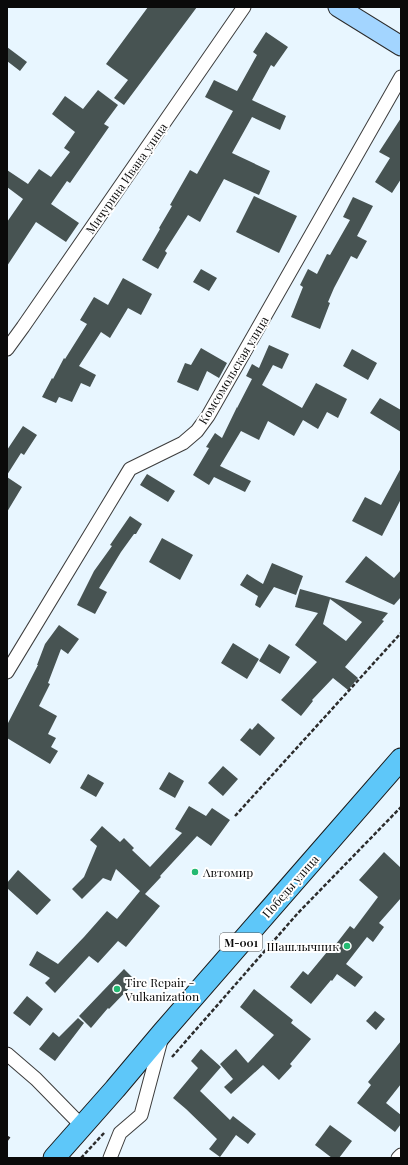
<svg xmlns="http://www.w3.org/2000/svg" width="408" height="1165" viewBox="0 0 408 1165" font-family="'Playfair Display',serif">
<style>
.building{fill:#475352;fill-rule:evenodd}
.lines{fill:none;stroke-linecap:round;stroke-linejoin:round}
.minor-casing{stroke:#3d3d3d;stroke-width:15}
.secondary-casing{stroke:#2c2c2c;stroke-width:21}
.primary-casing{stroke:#1b1b1b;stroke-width:23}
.path{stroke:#2c2c2c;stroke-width:2.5;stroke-dasharray:4 2;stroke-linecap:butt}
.minor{stroke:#fff;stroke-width:13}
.secondary{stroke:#a3d5ff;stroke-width:19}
.primary{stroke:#5ec7f9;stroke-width:21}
.poi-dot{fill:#24b971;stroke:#fff;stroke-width:1.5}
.labels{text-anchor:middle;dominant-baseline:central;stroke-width:4;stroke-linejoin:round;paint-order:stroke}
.shield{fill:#fff;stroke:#545454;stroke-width:1}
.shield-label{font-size:11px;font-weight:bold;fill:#0a0a0a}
.street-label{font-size:12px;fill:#0a0a0a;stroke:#fff}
.poi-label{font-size:12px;fill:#0a0a0a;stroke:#fff;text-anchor:start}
</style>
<rect width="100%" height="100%" fill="#e8f6ff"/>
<!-- building -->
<path class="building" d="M148 7H197L124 105 114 98 128 80 106 64Z
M266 32 288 47 274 67 271 65 252 100 286 116 280 130 252 117 232 153 270 171 259 195 224 179 200 222 188 215 165 251 167 253 158 269 142 260 160 229 159 228 172 206 170 205 190 170 197 174 233 111 205 97 214 80 237 91 257 55 253 52Z
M7 47 27 62 20 71 7 61Z
M98 90 118 105 104 124 109 127 70 183 67 181 51 204 79 223 66 242 36 222 7 266V222L23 199 7 187V170L28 184 39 169 51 177 70 152 64 148 75 132 52 114 65 96 83 109Z
M401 118V179L392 193 375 182 390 158 379 152Z
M254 196 297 216 279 253 236 232Z
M353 197 373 206 357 236 367 241 357 259 351 256 334 288 328 302 330 303 320 329 291 317 303 287 300 285 308 269 317 274 327 254 330 255 350 220 343 217Z
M201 269 217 278 209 291 193 282Z
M123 278 152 294 141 315 128 308 110 338 101 332 79 366 96 375 90 387 81 383 72 402 59 397 56 403 42 397 52 378 53 379 64 358 65 359 87 324 80 320 94 297 108 305Z
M269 345 289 354 282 369 273 365 262 385 302 408 316 383 347 399 338 418 327 412 318 429 303 420 294 436 268 421 259 440 241 431 220 466 251 481 245 492 214 477 209 485 193 475 209 448 206 447 215 433 222 438 237 407V408L252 379 246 376 252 364 259 368Z
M201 348 227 363 219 378 207 371 198 391 177 382 185 363 191 365Z
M352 349 377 363 368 380 343 366Z
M380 398 401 410V432L370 413Z
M23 426 37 435 24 455 21 453 7 475V450Z
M401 468V499L382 536 352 521 365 497 381 505Z
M147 474 175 491 168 502 140 485Z
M7 477 22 487 7 512Z
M130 516 142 524 136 534H134L121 552 99 588 107 592 95 614 77 605 94 571 112 546 110 545Z
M162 538 193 555 180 580 149 562Z
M366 556 394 578 401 570V597L394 605 345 582Z
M272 563 303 576 296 595 274 587 260 608 255 605 258 596 240 585 247 574 263 584Z
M300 589 388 613 382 620 384 621 345 667 358 678 348 690 333 678 312 700 313 701 301 716 281 700 317 662 295 645 318 613 295 607ZM330 599 362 622 346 641 323 624Z
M59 625 79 639 68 654 61 649 48 683 50 684 39 706 57 716 48 734 56 738 51 747 58 751 50 764 7 738V725L38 665H37L45 644Z
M233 643 259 659 247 679 221 663Z
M269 644 290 657 280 674 259 661Z
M258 723 275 738 260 756 240 740 250 728 252 730Z
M223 766 238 779 223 796 208 783Z
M169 772 184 781 175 798 159 789Z
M88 774 104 783 96 797 80 788Z
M189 806 206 816 212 808 230 820 211 846 197 836 160 876 161 877 145 894 160 906 126 947 118 941 98 963 89 956 55 993 45 983 50 978 29 965 37 951 58 964 84 937 107 911 117 919 140 891 116 869 111 881 103 878 82 899 72 889 84 877 97 846 90 840 102 826 120 842 124 838 134 848 132 850 150 867 182 833 175 829Z
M384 852 401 868V898L379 923 384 927 373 942 367 937 346 964 363 977 355 987 337 974 332 981 331 980 311 1004 290 987 303 971 308 975 327 952 329 953 350 926 354 929 378 897 359 880Z
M18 870 51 900 37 915 7 888V883Z
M124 969 136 981 109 1009 108 1008 91 1028 79 1016Z
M254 989 293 1020 291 1023 311 1039 290 1064 292 1066 279 1080 263 1065 231 1094 224 1087 233 1079 220 1064 236 1049 248 1063 274 1035 240 1007Z
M27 996 43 1009 30 1026 13 1013Z
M375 1011 385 1019 376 1030 366 1021Z
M78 1018 84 1023 55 1061 39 1049 53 1032 59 1037Z
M401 1041V1084L386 1103 401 1115V1124L395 1132 357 1103 371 1085 368 1082Z
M201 1049 221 1067 200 1091 230 1120 233 1116 256 1134 248 1144 236 1135 220 1157 209 1149 217 1139 186 1109 173 1098 198 1068 191 1061Z
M330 1125 352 1141 339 1158H332L315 1145Z"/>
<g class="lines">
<defs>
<path id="minor" d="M7 349 23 327 244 7
M7 672 130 469 183 443 197 431 208 416 401 77
M7 1054 36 1079 82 1126
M110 1158 120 1133 141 1115 161 1040
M398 1158 401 1155"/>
<path id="secondary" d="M338 7 401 46"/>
<path id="primary" d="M54 1158 115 1089 163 1032 401 759"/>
</defs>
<!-- minor casing -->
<use href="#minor" class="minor-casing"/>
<!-- secondary casing -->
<use href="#secondary" class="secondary-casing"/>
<!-- primary casing -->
<use href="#primary" class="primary-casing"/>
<!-- path -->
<path class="path" d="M235 816 401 633
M172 1057 298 913 401 807
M7 1140 10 1136
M81 1158 105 1132"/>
<!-- minor -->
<use href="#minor" class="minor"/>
<!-- secondary -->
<use href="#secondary" class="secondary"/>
<!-- primary -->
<use href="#primary" class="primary"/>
</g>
<!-- markers -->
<g class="poi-dot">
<circle cx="195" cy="872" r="4"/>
<circle cx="347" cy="946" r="4"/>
<circle cx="117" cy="989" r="4"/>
</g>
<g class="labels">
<!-- shield labels -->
<rect class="shield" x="220" y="933" width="42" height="18" rx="3"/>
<g class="shield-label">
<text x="241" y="942">М-001</text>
</g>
<!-- street labels -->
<g class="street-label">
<text transform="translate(126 178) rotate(-55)">Мичурина Ивана улица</text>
<text transform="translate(233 370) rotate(-59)">Комсомольская улица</text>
<text transform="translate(290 886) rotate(-49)">Победы улица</text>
</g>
<!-- poi labels -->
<g class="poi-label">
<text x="203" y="872">Автомир</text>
<text x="339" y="946" text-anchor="end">Шашлычник</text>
<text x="125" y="982">Tire Repair -<tspan x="125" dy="14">Vulkanization</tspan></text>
</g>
</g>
<!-- border -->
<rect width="408" height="1165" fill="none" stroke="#0a0a0a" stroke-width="16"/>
</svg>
